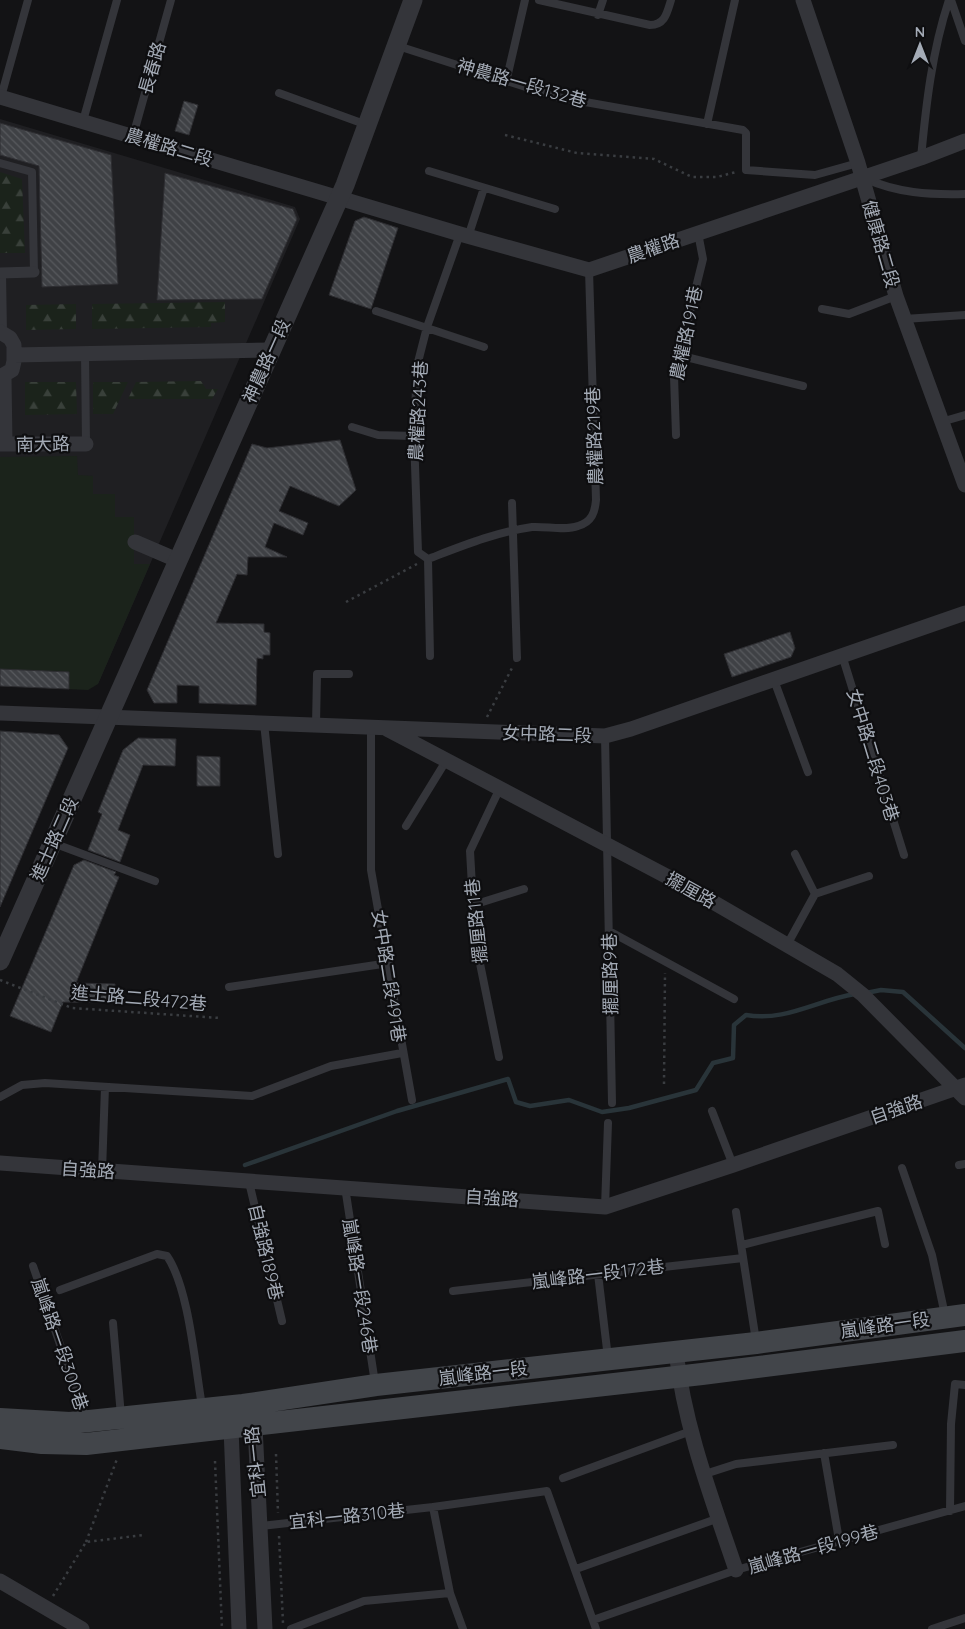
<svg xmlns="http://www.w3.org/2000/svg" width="965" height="1629" viewBox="0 0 965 1629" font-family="Quicksand,'Noto Sans TC',sans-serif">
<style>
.built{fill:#1f1f22}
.forest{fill:url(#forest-firs)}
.green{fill:#1b231b}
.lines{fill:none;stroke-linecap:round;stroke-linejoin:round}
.stream{stroke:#293439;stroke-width:4.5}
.building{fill:url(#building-back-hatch);stroke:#2d2d31}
.path{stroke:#3a3d41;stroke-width:2.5;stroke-dasharray:2.5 4;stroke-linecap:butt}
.service{stroke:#34353a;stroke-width:8}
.pedestrian{stroke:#34353a;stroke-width:11}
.minor{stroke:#34353a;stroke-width:15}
.tertiary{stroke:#34353a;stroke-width:19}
.secondary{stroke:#42454a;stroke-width:22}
.labels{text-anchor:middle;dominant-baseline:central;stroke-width:4.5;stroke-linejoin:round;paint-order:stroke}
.street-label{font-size:18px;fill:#a4abb6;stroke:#0e0e10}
</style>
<defs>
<pattern id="forest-firs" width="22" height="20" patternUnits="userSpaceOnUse" patternTransform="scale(1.25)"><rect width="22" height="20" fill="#1b231b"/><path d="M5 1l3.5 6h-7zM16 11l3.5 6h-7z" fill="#39403a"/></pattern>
<pattern id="building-back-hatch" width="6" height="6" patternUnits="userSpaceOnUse" patternTransform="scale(1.25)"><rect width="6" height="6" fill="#3f4145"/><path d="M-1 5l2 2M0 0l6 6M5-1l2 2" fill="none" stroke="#585a5e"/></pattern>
</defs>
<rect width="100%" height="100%" fill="#131315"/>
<!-- built -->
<path class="built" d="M0 119 295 207 300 219 98 684 0 686Z"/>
<!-- forest -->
<path class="forest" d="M0 172 22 179 25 253H0Z
M225 302V322L211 323V327L92 329V304Z
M76 304V329L26 330V305Z
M201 381 206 389H218L212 399H128L136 382Z
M25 382H76L77 414 25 415Z
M93 382H128L113 414H93Z"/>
<!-- green -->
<path class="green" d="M77 456 78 475 93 476V494H115V517H134V564H150L98 684 88 690 0 686V457Z"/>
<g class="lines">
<!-- stream -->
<path class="stream" d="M866 993 881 990 903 992 965 1048
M245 1165 397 1111 508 1079 516 1102 530 1106 569 1100 602 1112 629 1108 696 1090 713 1063 733 1058 734 1025 746 1015C785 1022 817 1000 855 994"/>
</g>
<!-- building -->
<path class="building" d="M184 101 198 105 189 135 175 131Z
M0 123 111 155 118 284 42 287 39 166 0 155Z
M165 173 293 209 297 219 262 299 157 300Z
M364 217 398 228 371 309 329 295 355 221Z
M340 440 356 490 339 506 290 486 279 511 308 523 303 535 274 523 265 547 287 557H248L247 575 237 574 216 623 264 624V632L270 633V655H263V659L257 658 256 705 199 703V686L177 685V703H154L147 690 252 444 267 448Z
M790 632 795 648 791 657 732 677 724 654Z
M0 669 69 672V689L0 686Z
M0 731 59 735 68 748 0 907Z
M138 738 176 739 175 766 143 765 118 830 130 835 120 862 88 850 102 814 98 812 123 750Z
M197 756 220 757V786H197Z
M84 860 116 872 114 875 119 877 76 983 115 984 114 1003 63 1002 51 1032 10 1016 74 865Z"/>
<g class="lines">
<!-- path -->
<path class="path" d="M505 135 577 153 654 159 692 177H717L736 172
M346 602 417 564
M487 717 513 666
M0 980 72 1008 220 1018
M664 1084 665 973
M276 1454 278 1513
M215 1461 222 1629
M279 1536 283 1623
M86 1542 117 1459
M53 1596 86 1542 144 1535"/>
<!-- service -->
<path class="service" d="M539 0 650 25C665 25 667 13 671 0
M951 0 965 41
M598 15 603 0
M398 46 557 97 743 130 746 133V170L815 175 858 163
M506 82 525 0
M279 93 367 125
M1 97 28 0
M83 121 117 0
M707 124 735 0
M133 136 171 0
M921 158C926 105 932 51 949 0
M0 163 32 172 34 272
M429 171 555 209
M864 178C897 193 929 195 965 194
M468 237 484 188
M2 273 3 333
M822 309 849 314 896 296
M376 311 484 347
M904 319 965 315
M85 353 86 444
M678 355 803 386
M941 422 965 415
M352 427 378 435 414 436
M676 435 674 376 703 259 698 233
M512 503 517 658
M428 559 418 552 414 436 417 366 427 327 460 234
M842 655 904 855
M430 656 428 559C462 546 496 532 532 527 546 526 565 531 578 526 592 522 595 512 596 500L589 270
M774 680 808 772
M264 723 278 854
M316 725 317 674H349
M371 727V870L412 1100
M605 736 612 1103
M406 826 446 761
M53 843 155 881
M795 854 815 894
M473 905 524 889
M609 931 734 999
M787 945 815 894 869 876
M229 987 389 963
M499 1057 475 939 470 851 499 790
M0 1097 22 1085 45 1083 252 1096 331 1066 402 1053
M712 1111 733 1165
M959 1165 965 1164
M902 1168 932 1255 945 1315
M102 1171 105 1087
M249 1182 282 1321
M345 1187 375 1383
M605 1207 608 1123
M736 1212 756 1341
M742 1245 878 1211 885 1244
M33 1266 86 1420
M598 1274 608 1358
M60 1290 157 1254 167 1256C189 1288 195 1366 202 1406
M453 1291 743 1258
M113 1323 121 1416
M824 1453 839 1540
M705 1474 736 1464 893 1445
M563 1478 691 1431
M433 1507 450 1593 463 1629
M950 1511 951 1424 955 1384 965 1385
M261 1526 433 1507 547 1491 596 1629
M576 1569 719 1518
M593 1620 736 1570 965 1506
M291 1629 364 1601 450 1593
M932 1629 965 1618"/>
<!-- pedestrian -->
<path class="pedestrian" d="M0 273 34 272"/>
<!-- minor -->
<path class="minor" d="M803 0 858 163 896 296 965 485
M0 97 460 234 589 270 921 158 965 141
M0 332 10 338 14 345V361L12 370 0 377
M14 355 270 350
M4 377 5 444
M0 444H86
M135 542 177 560
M0 713 605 736 631 729 965 613
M387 729 687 887 837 974 863 995 965 1098
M0 1163 605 1207 733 1165 965 1085
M676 1351C684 1426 712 1499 736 1570
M250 1417 255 1426 265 1629
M235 1420 231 1428 239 1629
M0 1581 82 1629"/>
<!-- tertiary -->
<path class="tertiary" d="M0 961 345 185 413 0"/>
<!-- secondary -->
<path class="secondary" d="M0 1419 70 1423 243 1405 376 1385 756 1343 965 1315
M0 1438 42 1443 86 1444 702 1374 965 1341"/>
</g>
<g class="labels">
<!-- street labels -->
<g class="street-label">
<text transform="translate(152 68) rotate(-74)">長春路</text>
<text transform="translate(522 83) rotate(16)">神農路一段132巷</text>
<text transform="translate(169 147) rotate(17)">農權路二段</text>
<text transform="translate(881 244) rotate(74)">健康路二段</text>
<text transform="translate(653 248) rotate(-19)">農權路</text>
<text transform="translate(686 333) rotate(-78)">農權路191巷</text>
<text transform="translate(266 361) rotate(-66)">神農路一段</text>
<text transform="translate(418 411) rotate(-87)">農權路243巷</text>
<text transform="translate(594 436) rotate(-92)">農權路219巷</text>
<text transform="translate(43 444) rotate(-1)">南大路</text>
<text transform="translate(547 734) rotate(2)">女中路二段</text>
<text transform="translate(873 755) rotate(73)">女中路二段403巷</text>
<text transform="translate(54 839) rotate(-66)">進士路二段</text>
<text transform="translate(691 890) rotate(29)">擺厘路</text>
<text transform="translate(476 921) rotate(-96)">擺厘路11巷</text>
<text transform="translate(610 974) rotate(-91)">擺厘路9巷</text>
<text transform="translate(389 976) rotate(81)">女中路二段491巷</text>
<text transform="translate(139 998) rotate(5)">進士路二段472巷</text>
<text transform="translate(896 1109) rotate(-19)">自強路</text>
<text transform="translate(88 1170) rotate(4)">自強路</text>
<text transform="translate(492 1198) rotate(4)">自強路</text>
<text transform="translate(266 1252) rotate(77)">自強路189巷</text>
<text transform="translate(598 1274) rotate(-7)">嵐峰路一段172巷</text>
<text transform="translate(360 1286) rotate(81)">嵐峰路一段246巷</text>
<text transform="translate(885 1325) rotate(-8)">嵐峰路一段</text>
<text transform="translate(60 1344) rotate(71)">嵐峰路一段300巷</text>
<text transform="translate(483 1373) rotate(-7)">嵐峰路一段</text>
<text transform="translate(255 1462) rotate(-96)">宜科一路</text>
<text transform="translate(347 1516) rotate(-6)">宜科一路310巷</text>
<text transform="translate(813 1549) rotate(-16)">嵐峰路一段199巷</text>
</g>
</g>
<!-- north arrow -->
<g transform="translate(920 45)" stroke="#0e0e10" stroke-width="4" paint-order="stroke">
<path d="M0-4L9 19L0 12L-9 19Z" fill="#a4abb6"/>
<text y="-8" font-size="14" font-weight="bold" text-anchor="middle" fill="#a4abb6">N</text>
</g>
</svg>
